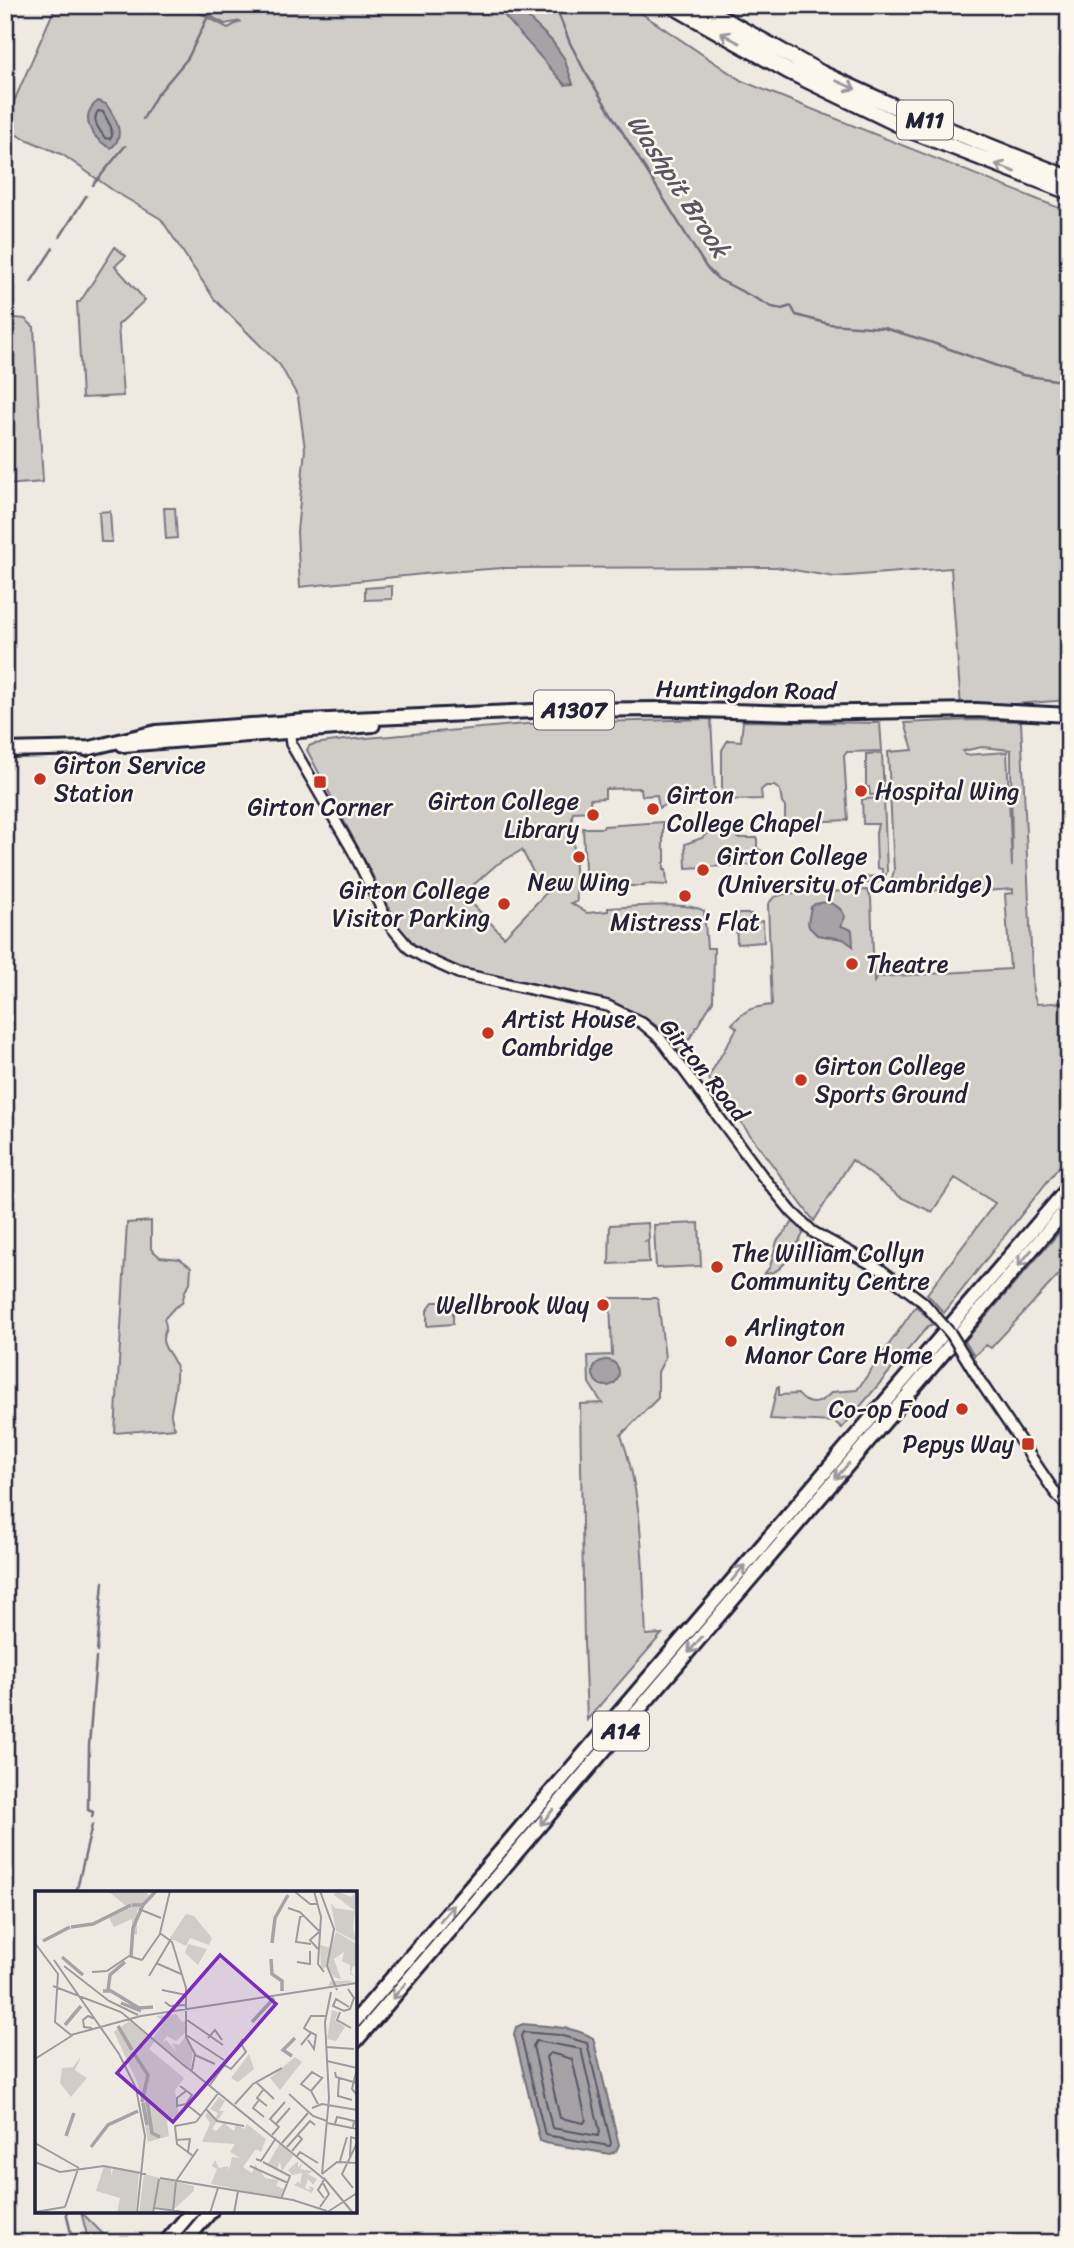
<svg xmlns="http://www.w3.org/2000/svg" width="1074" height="2248" viewBox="0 0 1074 2248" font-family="Sriracha,sans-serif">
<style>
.green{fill:#d0cdc9;stroke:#797882;stroke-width:2;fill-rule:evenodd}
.water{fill:#a6a3a7;stroke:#716f7c;stroke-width:2}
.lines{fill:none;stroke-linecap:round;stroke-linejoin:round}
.shore{stroke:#575666;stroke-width:2}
.stream{stroke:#716f7c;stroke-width:2.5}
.tertiary-casing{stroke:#22223b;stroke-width:14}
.primary-casing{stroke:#22223b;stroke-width:18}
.trunk-casing{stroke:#22223b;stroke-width:18}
.motorway-casing{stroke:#22223b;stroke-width:19}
.tertiary{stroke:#fbf7ec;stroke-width:9}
.primary{stroke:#fbf7ec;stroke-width:12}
.trunk{stroke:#fbf7ec;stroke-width:12}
.motorway{stroke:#fbf7ec;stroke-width:14}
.tertiary-bridge-casing{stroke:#22223b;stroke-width:14;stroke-linecap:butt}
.tertiary-bridge{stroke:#fbf7ec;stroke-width:9}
.oneway{stroke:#99979c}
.poi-dot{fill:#c8321e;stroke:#fbf7ec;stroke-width:2.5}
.labels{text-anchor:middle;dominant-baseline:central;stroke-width:5;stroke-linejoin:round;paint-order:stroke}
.shield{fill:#fbf7ec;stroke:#636270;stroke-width:2}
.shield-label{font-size:23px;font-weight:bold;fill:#22223b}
.street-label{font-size:24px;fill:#22223b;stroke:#fbf7ec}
.poi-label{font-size:24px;fill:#22223b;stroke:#fbf7ec;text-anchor:start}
.water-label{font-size:26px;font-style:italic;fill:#575666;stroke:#fbf7ec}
.inset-river{fill:none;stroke:#a6a3a7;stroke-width:3.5}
.inset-road{fill:none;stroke:#9c9a9f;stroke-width:2}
.view{fill:#7b2cbf;fill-opacity:0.15;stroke:#7b2cbf;stroke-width:3.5}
.inset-edge{fill:none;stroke:#22223b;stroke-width:3.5}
</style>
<rect width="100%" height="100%" fill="#eeeae2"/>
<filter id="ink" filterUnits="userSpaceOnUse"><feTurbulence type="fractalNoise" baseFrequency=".0143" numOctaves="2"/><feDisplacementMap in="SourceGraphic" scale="14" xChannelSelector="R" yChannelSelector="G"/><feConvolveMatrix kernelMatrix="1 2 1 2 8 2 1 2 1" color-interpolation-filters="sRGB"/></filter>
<g filter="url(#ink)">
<!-- green -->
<path class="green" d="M56 5H185L228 28 241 21 225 24 190 5H629L742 81 1069 212V700L961 708 951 568 835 577 776 567 503 568 433 573 300 587 297 532 305 449 298 397 280 365 215 300 161 219 114 191 63 155 5 130V122Z
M115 247 126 256 115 266 145 300 118 325 123 396 82 398 77 302H80Z
M16 318 25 319 34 327 43 482 5 485V319Z
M164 508H175L177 538 166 539Z
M110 511 112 542H101L99 512Z
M392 586V599L365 600V588Z
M711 719 715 797 710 801 668 803 659 808 657 795 642 796 641 788 605 789V798L590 799 591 811 573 812 572 817 577 902 571 903 587 913 608 911V908C630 907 688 901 704 911L707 948H714L713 1001 681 1052 657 1026 637 1013 596 997 462 968 435 957 414 944 401 930 307 750 309 746 314 744 344 740 526 724ZM522 850 535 876 549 890 504 937 463 894 496 865Z
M971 720 1021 721 1033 993 1037 1004 1069 1002V1154L944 1313 927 1294 995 1203 955 1178 932 1212 900 1197 852 1160 814 1221 708 1078 737 1028 732 1024C746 1009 752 1007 772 1005L768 904 774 897 784 894 867 890 871 898 874 982 878 977 1010 969 1005 894 1013 893V889L971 892 970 888C951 889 900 895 885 887L891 881 894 871 888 752 913 750 905 723ZM982 747 1011 750 1012 867 1007 752 965 755 963 751Z
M743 721 880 723 882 751 847 752 844 756 848 820 785 823V807L782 803 780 790 774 786H766L761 790 762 799 727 800 728 798 722 794V750L728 740 741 741Z
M882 753 884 794 870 795 869 787H866V754Z
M884 798 887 872C883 883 877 883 867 883L862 877 882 876V869L877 868 876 833 878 824H863L862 799Z
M663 822V848L665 849V862L664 863V870H666L667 885 645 884 644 886H616L586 888 583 828H603L604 826Z
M707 833H734L738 838H757V848L762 851 763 864 686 868 685 844 702 838Z
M736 914H751V922L763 921 764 942 737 944Z
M151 1221V1249L160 1257 180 1259 191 1267 190 1283 185 1291 182 1303 174 1308 164 1319C169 1332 163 1329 163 1340 163 1350 175 1356 176 1369 177 1384 174 1398 171 1412 170 1417 173 1423 175 1428L115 1433 127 1223Z
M1069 1221V1268L1064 1269 991 1348 986 1345 974 1356 965 1341Z
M793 1222 800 1225 803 1234C795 1248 782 1276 764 1274L770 1267 777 1241Z
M648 1223 649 1239 646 1241H648L649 1262 609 1264 610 1225Z
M699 1223 701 1266 656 1268 654 1225Z
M610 1298H655L658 1300 665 1358 658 1372V1398L621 1435C644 1498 642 1568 646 1635L662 1634 587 1720 584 1642 580 1404 602 1403 589 1383 588 1356 612 1355Z
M433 1302H453V1324L427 1326V1310Z
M916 1306 934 1324 928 1326 842 1428 835 1422 770 1419 777 1387H779V1395L798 1394C810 1409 821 1403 832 1392L857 1390Z
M81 2212 112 2243H89Z"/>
<!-- water -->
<path class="water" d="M495 5H515L552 41 564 58 573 84 565 85Z
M98 101 106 104C115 117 127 136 111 148 93 141 77 116 98 101Z
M826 902C835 904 842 908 845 917L841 926 852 930 853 946 843 939 817 935 809 927 808 923 811 907 815 904Z
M593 1373a13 13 0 1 1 26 0a13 13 0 1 1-26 0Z
M523 2024C545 2026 574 2026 593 2038L619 2145 616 2151 610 2154 545 2143 540 2141 514 2034 516 2027Z"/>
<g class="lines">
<!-- shore -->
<path class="shore" d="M98 111 103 112 111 127 112 136 110 139 105 138C99 129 91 121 98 111Z
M523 2032 559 2035 587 2043 611 2143 610 2146 545 2135 521 2036Z
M536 2041 581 2049 600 2132 598 2136 552 2128 533 2046Z
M550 2053 572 2059 586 2119 584 2123 560 2118 546 2057Z"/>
<!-- stream -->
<path class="stream" d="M555 5 570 43 584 70 706 267 718 279 772 307 782 309 791 306 796 315 829 324 884 328 930 342 1022 375 1069 382
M143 119 156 96 188 58 212 8
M93 185 125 146
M60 237 86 196
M31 282 53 248
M97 1652 103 1582
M92 1817 93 1812 88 1810 89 1746 96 1658
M76 1893 92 1825
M66 2211 73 2243"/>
<defs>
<path id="tertiary" d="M289 728 291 744 353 851 389 924 410 949 425 958 458 973 608 1006 642 1023 660 1038 763 1177 792 1212 813 1232 880 1269 923 1302
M980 1381 1054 1491 1069 1509"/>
<path id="primary" d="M123 745 373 725
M86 749 156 732 306 721 556 710 665 709 795 713 976 710 1069 715
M5 750 91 748"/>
<path id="trunk" d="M355 2021 1069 1187
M355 2042 1069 1206
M165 2243 192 2211
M184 2243 211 2211"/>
<path id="motorway" d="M671 5 788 71 914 132 1069 192
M698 5 821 73 917 117 1069 178"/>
</defs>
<!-- tertiary casing -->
<use href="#tertiary" class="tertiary-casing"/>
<!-- primary casing -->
<use href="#primary" class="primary-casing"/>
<!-- trunk casing -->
<use href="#trunk" class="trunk-casing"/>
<!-- motorway casing -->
<use href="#motorway" class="motorway-casing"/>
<!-- tertiary -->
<use href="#tertiary" class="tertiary"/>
<!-- primary -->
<use href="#primary" class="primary"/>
<!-- trunk -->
<use href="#trunk" class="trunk"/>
<!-- motorway -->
<use href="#motorway" class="motorway"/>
<defs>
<path id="tertiary-bridge" d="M923 1302 951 1334 980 1381"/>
</defs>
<!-- tertiary-bridge casing -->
<use href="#tertiary-bridge" class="tertiary-bridge-casing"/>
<!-- tertiary-bridge -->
<use href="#tertiary-bridge" class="tertiary-bridge"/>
</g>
<!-- one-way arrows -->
<defs><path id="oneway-shaft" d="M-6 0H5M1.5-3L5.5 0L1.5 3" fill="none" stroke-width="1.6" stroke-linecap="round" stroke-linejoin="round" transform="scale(1.75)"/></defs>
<g class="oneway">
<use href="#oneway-shaft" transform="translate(730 38) rotate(-151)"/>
<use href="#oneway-shaft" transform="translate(846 85) rotate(24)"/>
<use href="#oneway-shaft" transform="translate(1005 168) rotate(-158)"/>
<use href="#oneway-shaft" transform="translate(1025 1258) rotate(130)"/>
<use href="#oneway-shaft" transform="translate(842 1471) rotate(131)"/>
<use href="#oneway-shaft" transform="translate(738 1573) rotate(-50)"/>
<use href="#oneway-shaft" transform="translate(695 1645) rotate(130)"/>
<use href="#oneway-shaft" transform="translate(547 1817) rotate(130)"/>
<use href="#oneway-shaft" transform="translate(447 1913) rotate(-49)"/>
<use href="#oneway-shaft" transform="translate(399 1991) rotate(130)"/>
</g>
</g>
<!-- markers -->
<g class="poi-dot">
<circle cx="40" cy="779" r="7"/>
<rect x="313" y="775" width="14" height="14" rx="3.5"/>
<circle cx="861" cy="791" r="7"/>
<circle cx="653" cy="809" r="7"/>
<circle cx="593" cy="815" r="7"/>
<circle cx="579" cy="857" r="7"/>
<circle cx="703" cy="870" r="7"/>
<circle cx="685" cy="896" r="7"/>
<circle cx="504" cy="904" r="7"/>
<circle cx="852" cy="964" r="7"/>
<circle cx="488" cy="1033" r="7"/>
<circle cx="801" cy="1080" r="7"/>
<circle cx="717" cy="1267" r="7"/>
<circle cx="603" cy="1305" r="7"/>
<circle cx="731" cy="1341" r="7"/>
<circle cx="962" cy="1409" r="7"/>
<rect x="1021" y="1437" width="14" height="14" rx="3.5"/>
</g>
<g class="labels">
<!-- shield labels -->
<g class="shield">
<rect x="897" y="100.5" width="56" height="39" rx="5"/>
<rect x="534" y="690.5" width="80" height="39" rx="5"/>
<rect x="593" y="1711.5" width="56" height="39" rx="5"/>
</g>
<g class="shield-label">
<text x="925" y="120">M11</text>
<text x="574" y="710">A1307</text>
<text x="621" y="1731">A14</text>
</g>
<!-- street labels -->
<g class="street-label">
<text transform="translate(746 690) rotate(1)">Huntingdon Road</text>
<text transform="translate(704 1070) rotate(51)">Girton Road</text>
</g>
<!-- poi labels -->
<g class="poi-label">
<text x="54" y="765">Girton Service<tspan x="54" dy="28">Station</tspan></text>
<text x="875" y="791">Hospital Wing</text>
<text x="667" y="795">Girton<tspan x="667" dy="28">College Chapel</tspan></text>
<text x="579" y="801" text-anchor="end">Girton College<tspan x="579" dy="28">Library</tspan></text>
<text x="320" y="807" text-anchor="middle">Girton Corner</text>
<text x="717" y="856">Girton College<tspan x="717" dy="28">(University of Cambridge)</tspan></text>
<text x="579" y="882" text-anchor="middle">New Wing</text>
<text x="490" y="890" text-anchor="end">Girton College<tspan x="490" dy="28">Visitor Parking</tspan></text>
<text x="685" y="922" text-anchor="middle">Mistress' Flat</text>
<text x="866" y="964">Theatre</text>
<text x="502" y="1019">Artist House<tspan x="502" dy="28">Cambridge</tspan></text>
<text x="815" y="1066">Girton College<tspan x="815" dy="28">Sports Ground</tspan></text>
<text x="731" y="1253">The William Collyn<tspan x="731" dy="28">Community Centre</tspan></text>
<text x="589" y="1305" text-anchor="end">Wellbrook Way</text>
<text x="745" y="1327">Arlington<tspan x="745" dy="28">Manor Care Home</tspan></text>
<text x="948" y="1409" text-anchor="end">Co-op Food</text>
<text x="1014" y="1444" text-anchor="end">Pepys Way</text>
</g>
<!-- water labels -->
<g class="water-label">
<text transform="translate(679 186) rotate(57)">Washpit Brook</text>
</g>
</g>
<!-- overview -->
<g transform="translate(35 1891)">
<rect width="322" height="322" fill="#eeeae2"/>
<path d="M73 0H109L114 4 102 20V44L97 43V28L79 36 73 25 91 15ZM301 0 316 6 322 0 318 38 322 51 301 40 296 12 300 17 320 20 299 4ZM151 23 159 25 177 47 174 54 155 47 151 55 135 47ZM298 40 299 46 297 56 301 41 322 53V77L318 75 316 82 321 86 315 83V74L307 70 309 61 299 68 306 88 320 91 293 95 296 90H312L299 86 292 75 286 80 285 54 296 57ZM153 53 172 58 163 74 150 62ZM297 119 303 121 300 129 310 136 301 150 292 148ZM141 123 147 131 151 130 150 142 141 150 132 145 127 152 131 149 142 161 137 152 144 154 151 145 158 159 156 178 120 150 114 158 149 187 140 199 144 224 132 230 134 245 113 251 103 193 79 141 94 130 118 147 129 131 121 125ZM214 163 219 178 203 191 196 187ZM46 166 40 179 52 187 36 206 25 192 27 177 38 176ZM260 166 267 171 245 199 235 187ZM184 206 190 210 184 220H189L177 238 181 240 189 232 199 240 201 233 209 238 212 233 231 248 226 261 221 258 208 276 217 282 220 273 230 287 244 289 241 295 249 298 246 307 176 293 182 278 177 275 180 269 184 277 193 275 194 279 197 266 205 267 195 261 200 253 167 251 175 232 170 225 173 221 180 228 183 222 175 218ZM245 252 258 265 247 280 245 271 242 278 233 273ZM263 270V277L268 271 265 278 278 280 273 283 282 288 278 294 273 288 270 297 275 299 274 295 279 297 277 302 259 294 264 290 265 294 267 282 257 284 253 279ZM69 275 76 276V285L79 276 104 281 101 322H82L85 307 61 300ZM109 283 159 295V300L138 319 119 316 117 322H104Z" fill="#d0cdc9"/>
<path class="inset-river" d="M97 14H108L121 0M36 36 58 33 96 14M8 50 35 36M237 52 240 27 253 4M96 65 98 37 108 14M27 66 48 84M236 68 237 83 247 90V100M68 100H76L104 117 118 116M73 100 75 84 90 71M86 112 106 120M217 131 239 107M30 134 46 115M83 135 97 159M98 161 113 184 107 211M257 165 248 159 260 147M112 209 117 242 125 246M108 212 112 234M31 245 39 222M56 256 73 234 103 220"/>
<path class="inset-road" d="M135 0 125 42 137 51 151 97V146L160 163 157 179M259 0 275 13H283M279 0 286 26 283 73 289 81M285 0 299 38 292 75 302 99M253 17 265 21 284 40M104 18 126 27M269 24 265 26 261 51 276 53M0 52 23 83 20 131 36 144 106 125 322 92M283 58 275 49 285 40M19 69 84 163 101 197 110 245 102 322M107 69 125 43M262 71 275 73V60M121 72 146 83M29 75 74 110 103 124M57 81 72 80 94 65 107 69M114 85 136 48M18 95 86 121 152 177M313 98 319 107 315 118 309 120 298 115 301 108 314 116M127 99 151 104M130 111 135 115 150 114M305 121 302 129 316 137M152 129 188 154M57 137 49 136 48 129 53 125 60 128M151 144 189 169M173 147 180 139 187 149M273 149 279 158 281 144 275 141M266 154 276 142 269 137 276 125H291M292 156 319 158M160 164 180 173M0 168 38 144M292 170 322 177M188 173 196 178 211 161 205 151M149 174 289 288M322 177 317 198 322 204M300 181 301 186 322 192M304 187 303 205 317 209M221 191 239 208M175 194 208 148M145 195 157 204 151 213 166 225M228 199 222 207 232 215M276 200 266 193 277 181 287 187M254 203 278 225 292 230M224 209 218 217 229 226M151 213 142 215V207L151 200M200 213 218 193 247 177M283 213 276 200 288 186M277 217 287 213 322 219M171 218 182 230 209 235M161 231 184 201M292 232 322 238M241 233 255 217M300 233 302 226 311 228 319 230 318 237M237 244 244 236 235 228 250 211M141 249 155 248 153 261M0 252 44 277M247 252 273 222M252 256 275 230 280 234M257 260 267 248 263 244M158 265 142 253 140 235 161 231M262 265 265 261 283 272M315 265 316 246 322 248M221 268 226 270 241 247M305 270 312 246M0 271 25 281 69 275 111 283M228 271 255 285 246 308M215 275 253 292M287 283 294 207 290 131 296 101M287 283 302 271 322 272M125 287 258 309 292 320M289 287 318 322M289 289 283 299 289 307M318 297 307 283 322 252M30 316 43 278M285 316 294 303 287 290M119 317 156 322M138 320 141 290 163 258M0 321 30 316M118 322 124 288M175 322 183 297M199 322 203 300M291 322 322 302"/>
<path class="view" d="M185 64 241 113 138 231 82 182Z"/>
<rect width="322" height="322" class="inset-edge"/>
</g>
<!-- margin -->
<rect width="1074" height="2248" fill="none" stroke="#fbf7ec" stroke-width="28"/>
<rect x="14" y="14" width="1046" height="2220" fill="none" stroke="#22223b" stroke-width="2.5" filter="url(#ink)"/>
</svg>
